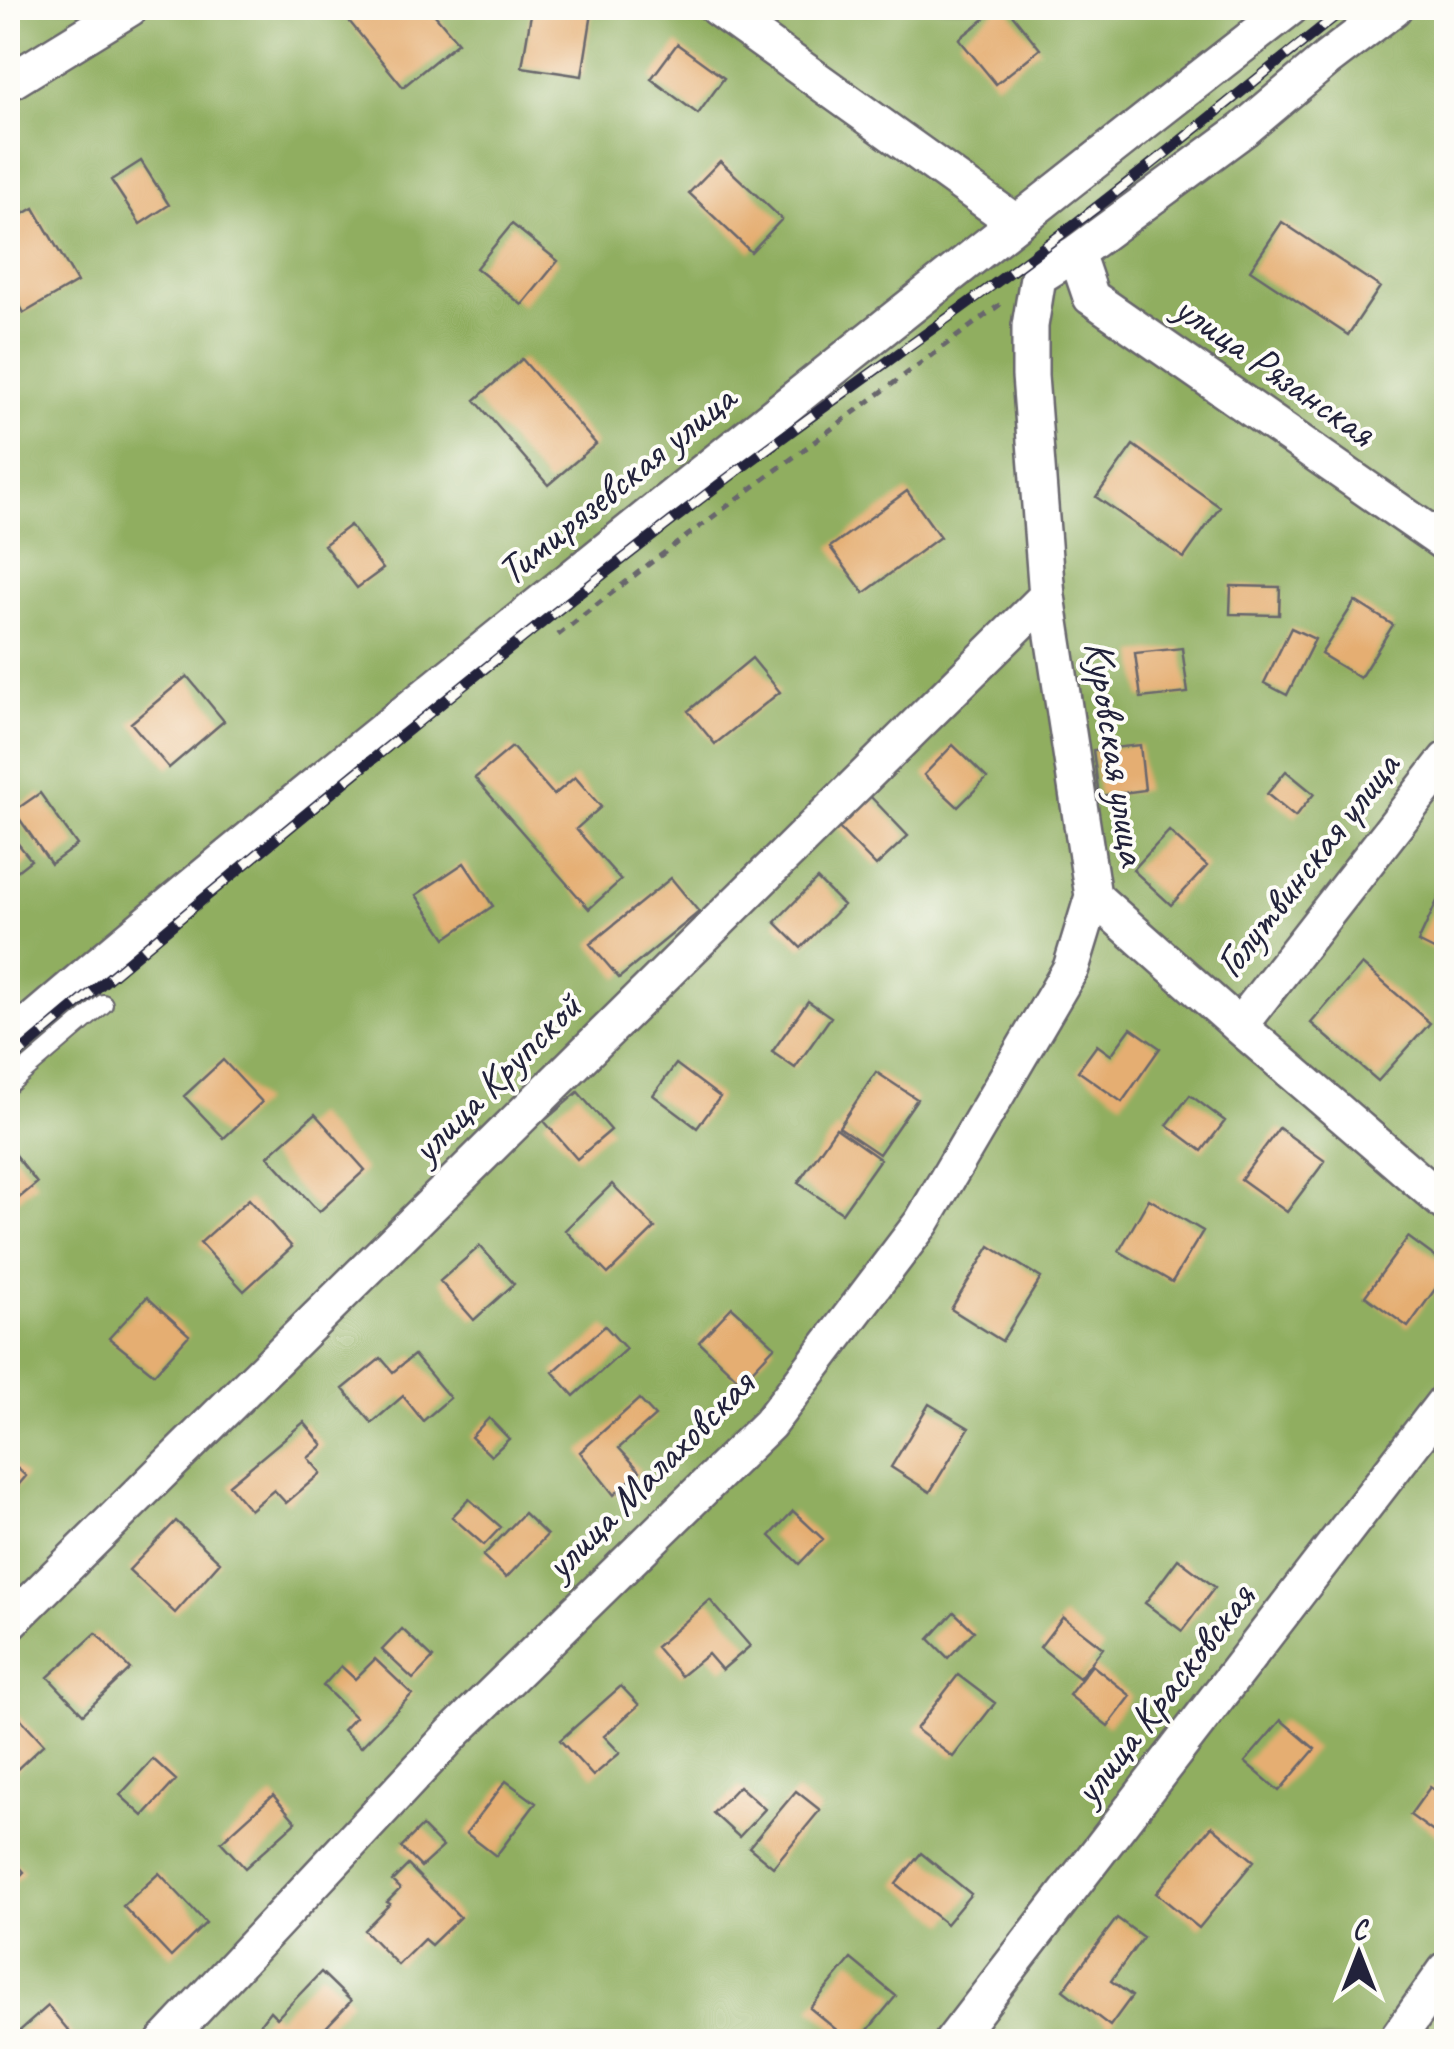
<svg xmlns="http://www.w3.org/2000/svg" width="1454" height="2049" viewBox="0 0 1454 2049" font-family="Caveat,sans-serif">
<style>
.forest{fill:#90ae60;stroke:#59684e;stroke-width:2.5}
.building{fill:#e5ae72}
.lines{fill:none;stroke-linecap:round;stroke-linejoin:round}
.lane-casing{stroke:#68666c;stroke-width:22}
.street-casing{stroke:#68666c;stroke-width:40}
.path{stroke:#68666c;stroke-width:5;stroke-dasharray:8 8;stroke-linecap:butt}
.lane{stroke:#fff;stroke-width:18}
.street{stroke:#fff;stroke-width:35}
.rail-casing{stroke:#22223b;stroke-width:11}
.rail{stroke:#fdfcf7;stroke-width:8;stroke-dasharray:22;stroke-linecap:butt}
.labels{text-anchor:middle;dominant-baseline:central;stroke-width:8;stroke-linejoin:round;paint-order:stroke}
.street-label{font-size:42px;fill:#22223b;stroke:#fdfcf7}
</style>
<rect width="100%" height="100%" fill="#fdfcf7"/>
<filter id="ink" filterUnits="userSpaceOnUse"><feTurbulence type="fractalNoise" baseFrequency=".01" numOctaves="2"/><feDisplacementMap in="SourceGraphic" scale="20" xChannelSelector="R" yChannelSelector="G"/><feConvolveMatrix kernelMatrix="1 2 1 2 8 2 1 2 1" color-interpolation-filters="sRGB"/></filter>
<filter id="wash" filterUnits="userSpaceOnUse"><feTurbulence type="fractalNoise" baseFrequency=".0048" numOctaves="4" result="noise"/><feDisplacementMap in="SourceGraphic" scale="40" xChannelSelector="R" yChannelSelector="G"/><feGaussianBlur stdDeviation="2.25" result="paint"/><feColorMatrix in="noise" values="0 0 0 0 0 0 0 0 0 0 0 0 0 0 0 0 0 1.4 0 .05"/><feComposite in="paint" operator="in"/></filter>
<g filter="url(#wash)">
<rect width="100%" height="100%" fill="#ebe5c6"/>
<!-- forest -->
<path class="forest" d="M8 8H1446V2041H8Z"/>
<g id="blocks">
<!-- building -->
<path class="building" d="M365 8H429L458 42 403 87 349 21Z
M532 8H557L592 13 582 76 522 67Z
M998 8H1007L1040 49 996 84 959 39Z
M677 44 724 78 698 114 651 79Z
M141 161 169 205 140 224 111 180Z
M720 161 782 219 751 252 689 193Z
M34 208 77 282 24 313 8 284V223Z
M1282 222 1380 287 1348 335 1250 270Z
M512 224 558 261 522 305 476 268Z
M522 359 596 444 548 485 475 400Z
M1133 445 1220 507 1184 558 1096 497Z
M907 491 940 537 864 593 830 547Z
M350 525 383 569 357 588 324 545Z
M1231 586 1280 587 1279 615 1230 614Z
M1355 601 1393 625 1360 678 1321 654Z
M1291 628 1315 639 1287 695 1264 683Z
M1182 648 1188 693 1141 698 1135 653Z
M752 658 780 692 715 744 688 711Z
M187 676 224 721 169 768 131 723Z
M953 745 987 778 958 807 924 775Z
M1140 745 1145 790 1099 796 1093 750Z
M512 747 554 795 575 777 601 807 576 829 621 880 589 909 475 778Z
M1286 771 1314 794 1295 817 1267 794Z
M40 793 77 845 51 864 14 811Z
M870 796 908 836 876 866 838 827Z
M8 831 31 860 8 878Z
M1169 831 1207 866 1171 905 1133 870Z
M464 863 493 906 446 938 416 895Z
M671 878 699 912 619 978 590 944Z
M817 879 843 905 801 948 775 922Z
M1446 882V956L1418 942Z
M1362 964 1430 1023 1378 1081 1311 1023Z
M808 1001 831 1017 795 1068 772 1052Z
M1131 1028 1160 1048 1122 1102 1078 1071 1097 1045 1111 1055Z
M223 1060 262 1102 224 1138 184 1096Z
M676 1064 720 1097 697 1128 653 1095Z
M876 1072 917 1099 879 1154 839 1127Z
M578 1092 611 1130 577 1159 544 1121Z
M1190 1095 1225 1121 1202 1151 1167 1125Z
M315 1114 365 1170 319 1212 268 1156Z
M836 1128 880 1159 842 1213 798 1183Z
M1279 1128 1325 1161 1287 1212 1241 1179Z
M8 1146 37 1183 8 1207Z
M612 1184 655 1228 608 1274 565 1230Z
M249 1199 292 1247 244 1291 200 1243Z
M1149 1199 1203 1231 1172 1282 1119 1251Z
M1408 1237 1446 1265V1274L1408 1327 1365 1296Z
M480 1246 514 1284 474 1320 440 1281Z
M990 1246 1041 1278 1002 1341 951 1309Z
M147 1297 189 1335 154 1374 109 1338Z
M732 1307 775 1346 741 1382 699 1342Z
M605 1326 626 1349 574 1396 553 1372Z
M414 1355 450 1398 423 1421 403 1396 372 1423 343 1389 381 1358 393 1372Z
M639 1399 655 1416 619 1448 640 1471 614 1495 580 1452Z
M929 1404 969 1428 930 1492 891 1467Z
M489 1418 509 1439 491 1456 471 1437Z
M304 1422 323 1445 308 1458 321 1473 286 1503 274 1490 250 1510 229 1485Z
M8 1460 26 1476 8 1497Z
M469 1499 501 1527 484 1545 452 1517Z
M793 1511 823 1539 799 1564 770 1536Z
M524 1513 547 1535 506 1578 483 1556Z
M176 1521 220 1562 175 1613 129 1570Z
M1178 1559 1215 1587 1182 1631 1145 1603Z
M710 1600 750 1646 722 1670 708 1654 681 1676 656 1647Z
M954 1612 974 1631 948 1658 929 1639Z
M1063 1617 1103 1648 1079 1678 1040 1647Z
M402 1629 433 1658 413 1679 382 1650Z
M96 1633 130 1669 83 1714 48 1677Z
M375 1659 412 1694 361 1747 343 1730 355 1717 323 1686 341 1666 355 1679Z
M1092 1665 1131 1696 1108 1726 1069 1695Z
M958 1675 995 1703 953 1757 916 1729Z
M621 1686 639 1705 604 1736 620 1753 593 1776 560 1740Z
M8 1705 44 1744 12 1774 8 1769Z
M1281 1720 1315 1749 1279 1791 1245 1762Z
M153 1759 176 1780 143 1816 120 1795Z
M506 1781 536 1803 496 1856 466 1833Z
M739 1786 765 1809 739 1837 713 1813Z
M1430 1787 1446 1798V1841L1410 1815Z
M796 1791 820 1810 773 1867 749 1847Z
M273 1795 296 1822 245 1868 221 1842Z
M422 1826 443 1847 421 1867 401 1847Z
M1212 1826 1254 1861 1199 1928 1156 1893Z
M921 1853 971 1894 946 1924 896 1884Z
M8 1854 24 1872 8 1888Z
M408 1865 460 1917 431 1945 424 1939 398 1965 364 1930 390 1904 387 1902 400 1889 392 1881Z
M159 1873 206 1923 171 1957 123 1906Z
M1117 1918 1143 1937 1111 1981 1132 1996 1110 2026 1063 1990Z
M851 1959 896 1996 858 2042H851L810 2008Z
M321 1972 351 2001 312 2042H270L256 2029 270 2011 277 2018Z
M48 2006 78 2042H8V2041Z"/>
</g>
</g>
<g filter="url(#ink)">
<use href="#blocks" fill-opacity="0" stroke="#68666c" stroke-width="2.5"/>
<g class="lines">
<defs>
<path id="lane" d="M8 1085 103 1004"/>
<path id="street" d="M717 8 1015 222
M1394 8 1327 59 1244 129 1076 253 1038 277 1030 326V376L1047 596 1093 896 1239 1026 1446 1204
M8 83 130 8
M1076 253 1091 297 1446 544
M1239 1026 1446 760
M8 1042C177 896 351 756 525 616 778 411 1033 208 1290 8
M8 1624 1047 596
M164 2042 455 1731 769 1424 922 1222 1071 968 1093 896
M952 2042 1446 1400
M1395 2042 1446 1970"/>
</defs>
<!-- lane casing -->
<use href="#lane" class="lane-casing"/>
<!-- street casing -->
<use href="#street" class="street-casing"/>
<!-- path -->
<path class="path" d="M558 635 649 564 1002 303"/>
<!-- lane -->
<use href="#lane" class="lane"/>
<!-- street -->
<use href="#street" class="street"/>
<defs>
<path id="rail" d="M8 1063C239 868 472 674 712 490 821 407 934 330 1044 247 1147 171 1245 87 1346 8"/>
</defs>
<!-- rail casing -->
<use href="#rail" class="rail-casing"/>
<!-- rail -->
<use href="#rail" class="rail"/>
</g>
</g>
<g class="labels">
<!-- street labels -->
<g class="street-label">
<text transform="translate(1275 370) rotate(35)">улица Рязанская</text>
<text transform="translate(616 485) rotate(-39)">Тимирязевская улица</text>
<text transform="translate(1116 753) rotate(81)">Куровская улица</text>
<text transform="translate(1307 865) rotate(-52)">Голутвинская улица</text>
<text transform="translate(496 1078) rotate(-45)">улица Крупской</text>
<text transform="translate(649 1475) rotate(-45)">улица Малаховская</text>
<text transform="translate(1164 1694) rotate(-52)">улица Красковская</text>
</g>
</g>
<!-- margin -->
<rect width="1454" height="2049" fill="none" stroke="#fdfcf7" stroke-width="40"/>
<!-- north arrow -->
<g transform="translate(1359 1954)" stroke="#fdfcf7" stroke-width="8" paint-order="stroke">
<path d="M0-8L18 38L0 25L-18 38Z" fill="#22223b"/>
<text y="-15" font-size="28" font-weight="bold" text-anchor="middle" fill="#22223b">С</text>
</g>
</svg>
